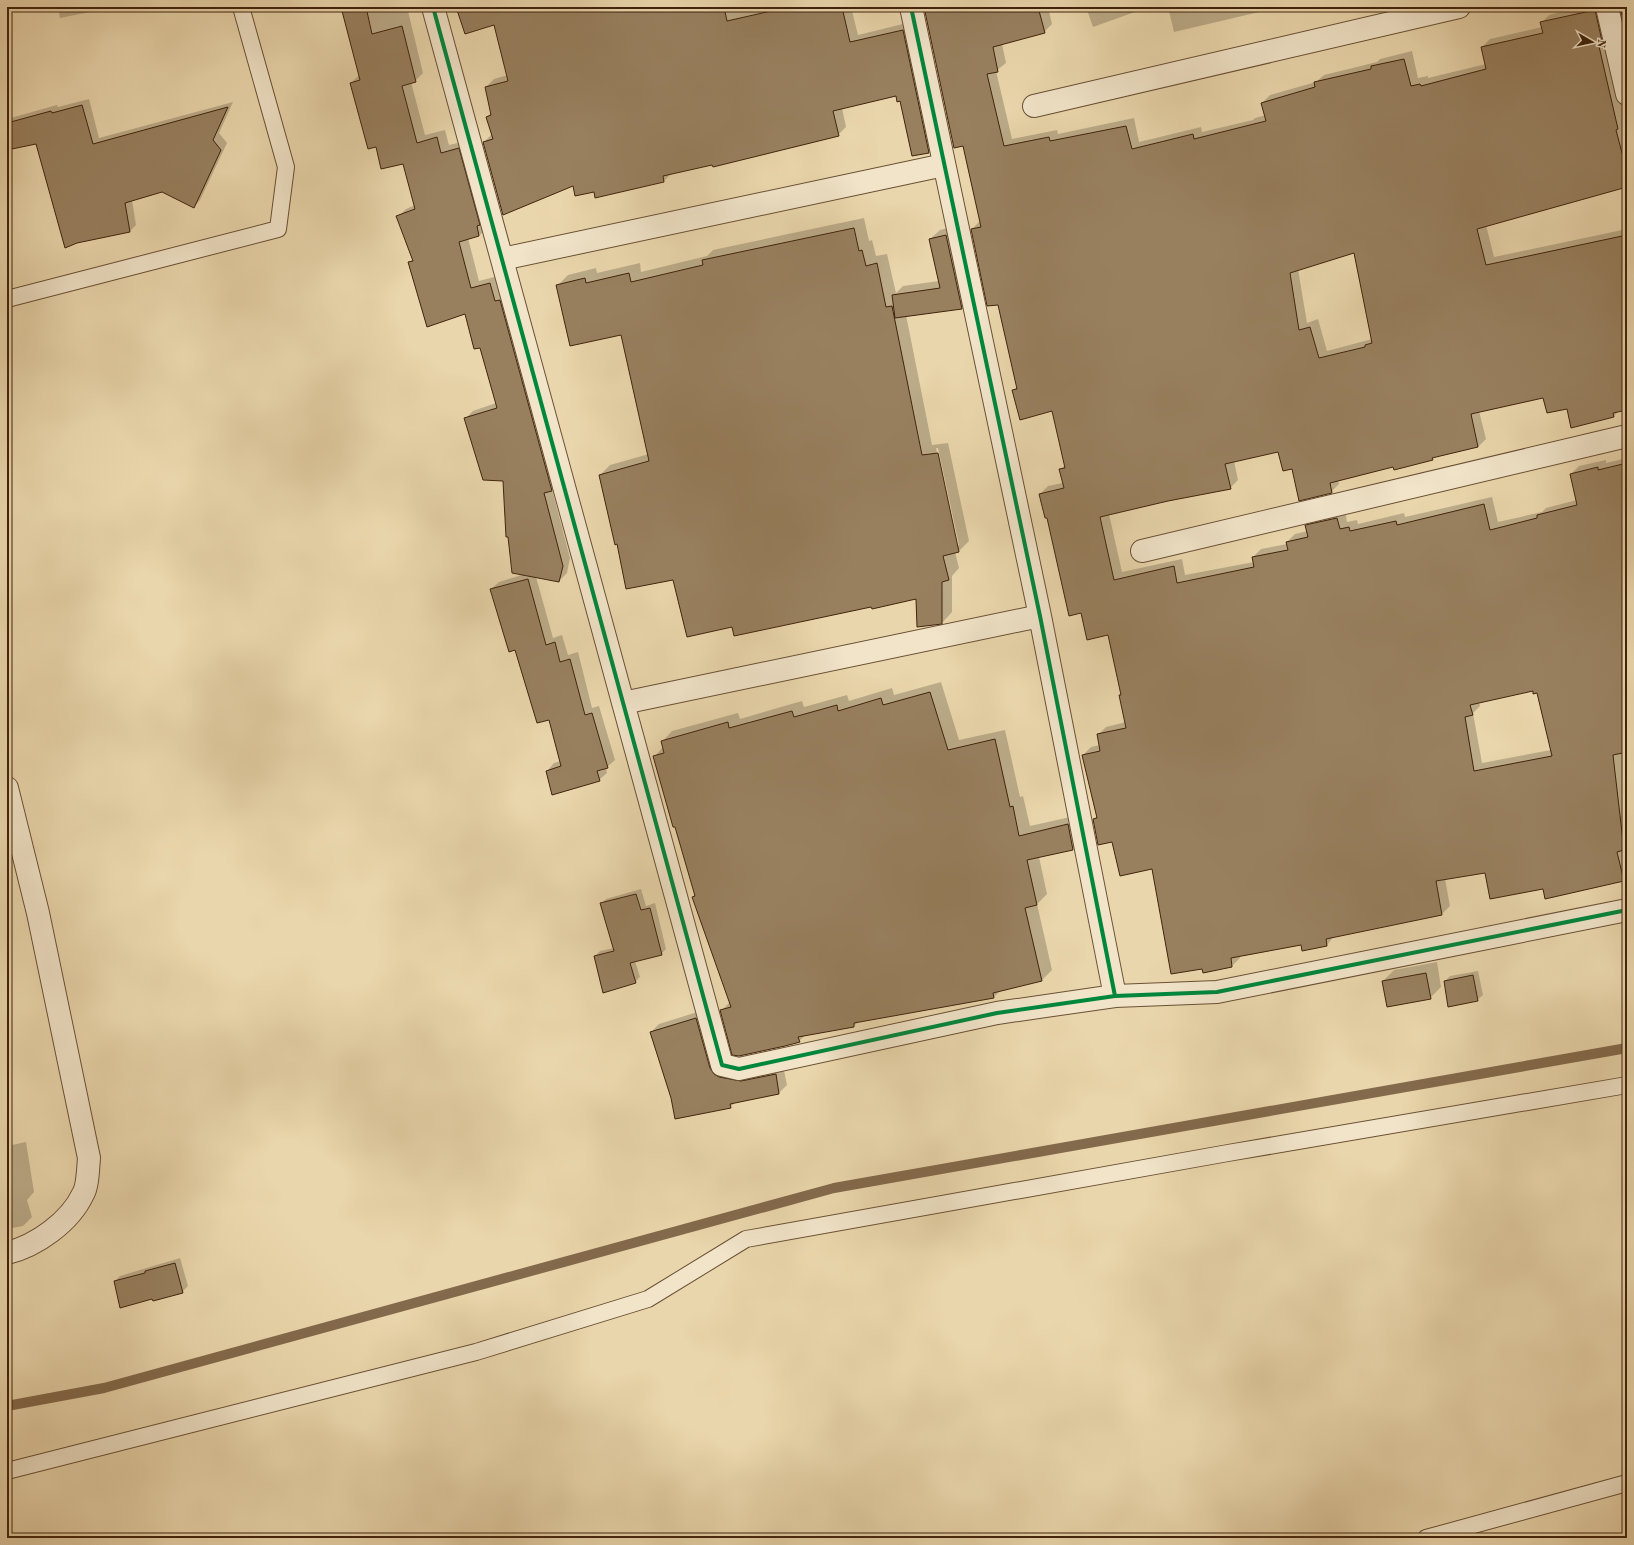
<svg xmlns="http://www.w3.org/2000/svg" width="1634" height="1545" viewBox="0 0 1634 1545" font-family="'Old Standard TT',serif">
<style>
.shadow{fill:#0003;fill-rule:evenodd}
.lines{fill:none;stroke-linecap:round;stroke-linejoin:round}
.stream{stroke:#836a4c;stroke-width:10}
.building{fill:#98805f;stroke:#40230c;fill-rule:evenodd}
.service-casing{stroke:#6a5034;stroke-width:18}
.minor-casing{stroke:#6a5034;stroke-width:24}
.service{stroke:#f1e4c9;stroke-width:16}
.minor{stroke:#f1e4c9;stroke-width:22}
.cycleway-casing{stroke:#f1e4c9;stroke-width:6}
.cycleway{stroke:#00873e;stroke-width:4}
</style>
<rect width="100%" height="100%" fill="#ead6ac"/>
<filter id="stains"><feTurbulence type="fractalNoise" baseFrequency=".005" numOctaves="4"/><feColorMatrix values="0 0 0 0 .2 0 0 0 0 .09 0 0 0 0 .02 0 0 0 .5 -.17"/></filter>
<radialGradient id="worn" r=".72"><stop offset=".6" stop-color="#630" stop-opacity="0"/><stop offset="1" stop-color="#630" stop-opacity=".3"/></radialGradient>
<!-- shadow -->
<path class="shadow" d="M58 7H115L60 18Z
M347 7H407L423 73 415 81 411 82 425 135 445 130 449 145 466 141 487 228 479 236 468 238 479 281 498 276 560 482 552 489 570 558 567 573 559 581 536 577 553 638 562 635 568 655 578 652 592 708 599 706 615 760 606 768 607 773 599 780 547 771 554 763 561 761 550 718 516 649 491 589 499 582 525 574 504 480 465 419 473 411 496 403 481 346 465 313 409 262 413 259 398 217 406 209 415 205 404 162 377 146 351 83 359 75 343 12Z
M457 7H851L858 35 911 22 937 144 929 152 901 100 897 95 842 108 846 127 838 135 672 173 664 181 595 190 573 185 484 142 492 134 487 117 491 113 486 87 494 79 508 75 495 24Z
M925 7H1048L1052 24 1044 32 1002 44 1006 63 996 71 1012 139 1057 130 1058 134 1134 118 1139 142 1201 127 1202 132 1253 120 1255 118 1266 115 1262 103 1270 95 1316 82 1324 75 1377 62 1380 59 1412 51 1418 78 1428 76V78L1486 64 1482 47 1490 39 1542 27 1541 23 1549 15 1583 7H1604L1606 35 1626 120 1623 122 1627 135V186L1486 225 1494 257 1627 229V409L1619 411 1614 416 1572 426 1568 407 1544 397 1479 411 1486 439 1478 447 1436 456 1432 459 1394 466 1338 480 1339 484 1331 492 1292 468 1279 451 1234 461 1238 480 1230 488 1109 514 1122 572 1182 559 1185 575 1254 562 1253 557 1261 549 1287 544V542L1295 534 1308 531 1307 525 1315 517 1345 510 1347 522 1357 520 1358 524 1404 513 1405 517 1492 497 1498 522 1542 512 1546 508 1577 500 1571 474 1579 466 1606 460V463L1627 458V848L1626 849 1627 876 1623 880 1543 888 1486 872 1445 879 1450 906 1442 914 1334 936 1327 945 1302 944 1239 955 1240 958 1232 966 1153 868 1113 840 1094 819 1098 815 1083 755 1091 747 1100 745 1098 735 1106 727 1126 722 1120 695 1122 694 1109 634 1081 612 1040 494 1048 486 1063 483 1060 470 1065 465 1053 410 1013 390 1018 386 999 304 972 229 980 221 963 145ZM1354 251 1372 339 1327 351 1318 319 1307 323 1298 269ZM1533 690 1538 692 1551 750 1482 763 1473 713 1480 706 1479 702Z
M1086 7H1149L1093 27Z
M1168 7H1281L1174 32Z
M89 99 99 138 233 102 219 133 227 143 200 200 194 207 162 191 132 200 136 225 130 231 37 143 7 149V119L57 105 58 107Z
M864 218 869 241 872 240 876 256 887 254 896 293 903 286 939 281 930 239 940 230 956 226 971 299 962 308 906 315 932 445 948 443 969 541 959 551 955 552 959 568 952 576V612L942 623 917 598 872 606 733 625 674 579 600 475 610 465 649 454 622 334 557 286 568 275 596 268 597 273 640 263 641 272 707 256 713 250ZM936 448H938L959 545H957Z
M941 682 959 740 1005 730 1020 797 1023 796 1030 826 1079 815 1083 839 1073 849 1039 857 1047 894 1037 904 1052 970 1042 980 1001 990 994 997 858 1022 854 1026 806 1035 799 1041 721 1011 730 1002 693 897 695 894 655 756 663 747 662 742 672 731 738 713 740 719 802 701 804 707 847 695 849 701 892 688 894 695Z
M641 889 646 906 655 903 666 949 661 954 635 961 640 977 635 982 595 956 600 951 614 948 601 904 606 899Z
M1437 962 1441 987 1430 998 1383 981 1394 970Z
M1478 971 1483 995 1477 1000 1445 981 1450 976Z
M704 1010 718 1060 783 1066 787 1085 779 1093 736 1102 730 1107 672 1098 651 1032 659 1024Z
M26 1142 34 1192 27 1200 32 1217 23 1226 7 1229V1146Z
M180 1258 188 1286 182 1292 153 1298 115 1281 120 1276Z"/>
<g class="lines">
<!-- stream -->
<path class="stream" d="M7 1406 104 1388 834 1188 1627 1048"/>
</g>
<!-- building -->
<path class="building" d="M359 7H366L372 34 402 26 416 82 402 86 417 143 437 137 441 153 459 148 480 225 477 226 479 236 459 242 471 288 490 283 495 301 500 300 552 491 544 493 563 566 559 582 512 573 508 537H506L503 481 483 480 464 418 497 408 480 348 474 349 465 314 427 327 408 262 413 261 396 216 415 209 403 164 381 169 376 147 368 149 350 83 360 80 342 11Z
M456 7H724L727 21 789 7H842L850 42 903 30 929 153 912 156 900 101 897 102 896 96 833 111 839 136 713 167 712 165 663 176 664 182 595 198 594 192 575 196 573 186 503 215 483 142 493 139 486 117 491 115 485 87 508 81 494 25 465 34Z
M924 7H1038L1045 33 993 47 998 72 987 74 1004 146 1049 137 1050 141 1126 126 1132 149 1193 134 1194 139 1266 121 1261 103 1315 87 1314 82 1371 69V66L1404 59 1411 86 1420 84 1421 86 1486 69 1481 47 1543 33 1540 22 1595 10 1602 41 1598 42 1618 129 1616 130 1627 172V187L1477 229 1486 265 1627 235V410L1613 413 1614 417 1571 428 1567 409 1547 413 1543 398 1471 414 1478 447 1432 458 1433 460 1394 470 1393 467 1330 483 1332 493 1299 501 1292 469 1283 471 1278 452 1225 464 1231 489 1168 501 1100 517 1114 580 1174 566 1177 583 1254 567 1252 557 1288 550 1286 542 1308 537 1305 525 1337 518 1340 529 1349 527 1350 531 1396 521 1397 525 1484 504 1490 530 1537 518V515L1577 505 1570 474 1598 467V470L1627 463V752L1613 755 1624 850 1617 852 1624 881 1545 899 1543 889 1490 899 1485 873 1436 881 1442 915 1326 939 1327 946 1302 951 1301 945 1231 958 1232 967 1203 973 1202 969 1171 974 1152 869 1120 876 1112 842 1098 845 1093 819 1097 818 1082 755 1100 751 1097 734 1126 728 1119 695H1121L1108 635 1087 640 1081 613 1069 616 1047 518H1045L1039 494 1064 488 1059 469 1065 468 1052 411 1020 420 1012 390 1017 389 998 305 987 306 971 229 981 227 963 146 954 148ZM1354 253 1372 343 1365 345V347L1319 358 1310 327 1299 330 1290 273ZM1533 691V694L1537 693 1552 756 1474 771 1465 717 1473 715 1470 705Z
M1620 7H1627V36Z
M82 105 93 144 228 107 213 140 221 150 194 208 162 192 125 203 130 232 77 243 65 248 36 144 7 150V123L51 111 52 113Z
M854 228 859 251 862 250 866 266 877 263 886 307 892 306 922 455 938 453 959 552 943 556 949 580 942 582V624L917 627 916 599 872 609 871 607 734 636 732 627 687 637 673 580 626 589 617 544 615 545 599 475 649 461 621 335 570 346 556 285 585 278 586 283 629 273 631 282 703 265 702 260Z
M946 235 962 309 895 318 892 295 940 288 929 239Z
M528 579 546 645 555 642 560 662 570 659 585 715 592 713 608 768 597 771 600 781 552 795 546 771 561 766 549 720 537 723 515 650 509 652 490 589Z
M930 692 948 750 995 739 1010 807 1013 806 1019 836 1068 824 1073 850 1027 860 1037 905 1025 908 1042 981 993 993 994 998 854 1023V1027L798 1037 800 1042 785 1046 739 1056 732 1055 720 1010 731 1007 692 897 695 896 675 827H673L653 756 664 753 661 741 728 722 729 728 792 711 794 717 837 705 838 711 881 698 883 705Z
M636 894 641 910 650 908 662 955 630 963 636 983 603 993 594 956 614 951 600 903Z
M1426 973 1431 999 1387 1007 1382 981Z
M1473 975 1478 1001 1448 1007 1444 981Z
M696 1018 710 1068 714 1074 719 1077 741 1081 776 1074 779 1094 730 1104 731 1108 675 1119 671 1098 650 1032Z
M175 1263 183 1293 153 1301 152 1299 120 1308 114 1281 145 1273V1271Z"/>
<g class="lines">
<defs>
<path id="service" d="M7 299 278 229 286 167 241 7
M7 1471 476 1352 648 1299 746 1239 1228 1153 1627 1085
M1426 1538 1627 1483"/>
<path id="minor" d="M433 7 722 1065 739 1069 997 1013 1115 996 1217 992 1627 910
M911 7 1040 616 1115 996
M1607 7 1627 94
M1034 106 1459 7
M502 259 944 165
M1142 551 1627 436
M623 703 1040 616
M7 788 38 913 89 1158C88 1168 88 1186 83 1194 70 1222 36 1246 7 1253"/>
</defs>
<!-- service casing -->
<use href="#service" class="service-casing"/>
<!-- minor casing -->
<use href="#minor" class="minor-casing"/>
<!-- service -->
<use href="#service" class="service"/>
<!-- minor -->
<use href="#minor" class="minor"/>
<defs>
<path id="cycleway" d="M433 7 722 1065 739 1069 997 1013 1115 996 1217 992 1627 910
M911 7 1040 616 1115 996"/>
</defs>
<!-- cycleway casing -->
<use href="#cycleway" class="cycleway-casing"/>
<!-- cycleway -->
<use href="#cycleway" class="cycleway"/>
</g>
<!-- margin -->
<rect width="1634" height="1545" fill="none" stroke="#ead6ac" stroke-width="24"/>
<rect x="8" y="8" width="1618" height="1529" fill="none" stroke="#40230c" stroke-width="2"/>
<rect x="12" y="12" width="1610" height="1521" fill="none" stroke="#40230c"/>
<!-- north arrow -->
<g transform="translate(1592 42) rotate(99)" stroke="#f1e4c9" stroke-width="3" paint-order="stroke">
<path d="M0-3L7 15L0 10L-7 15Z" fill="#40230c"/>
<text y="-6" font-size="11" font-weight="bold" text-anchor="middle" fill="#40230c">N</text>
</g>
<rect width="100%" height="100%" filter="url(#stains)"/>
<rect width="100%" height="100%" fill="url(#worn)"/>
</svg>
